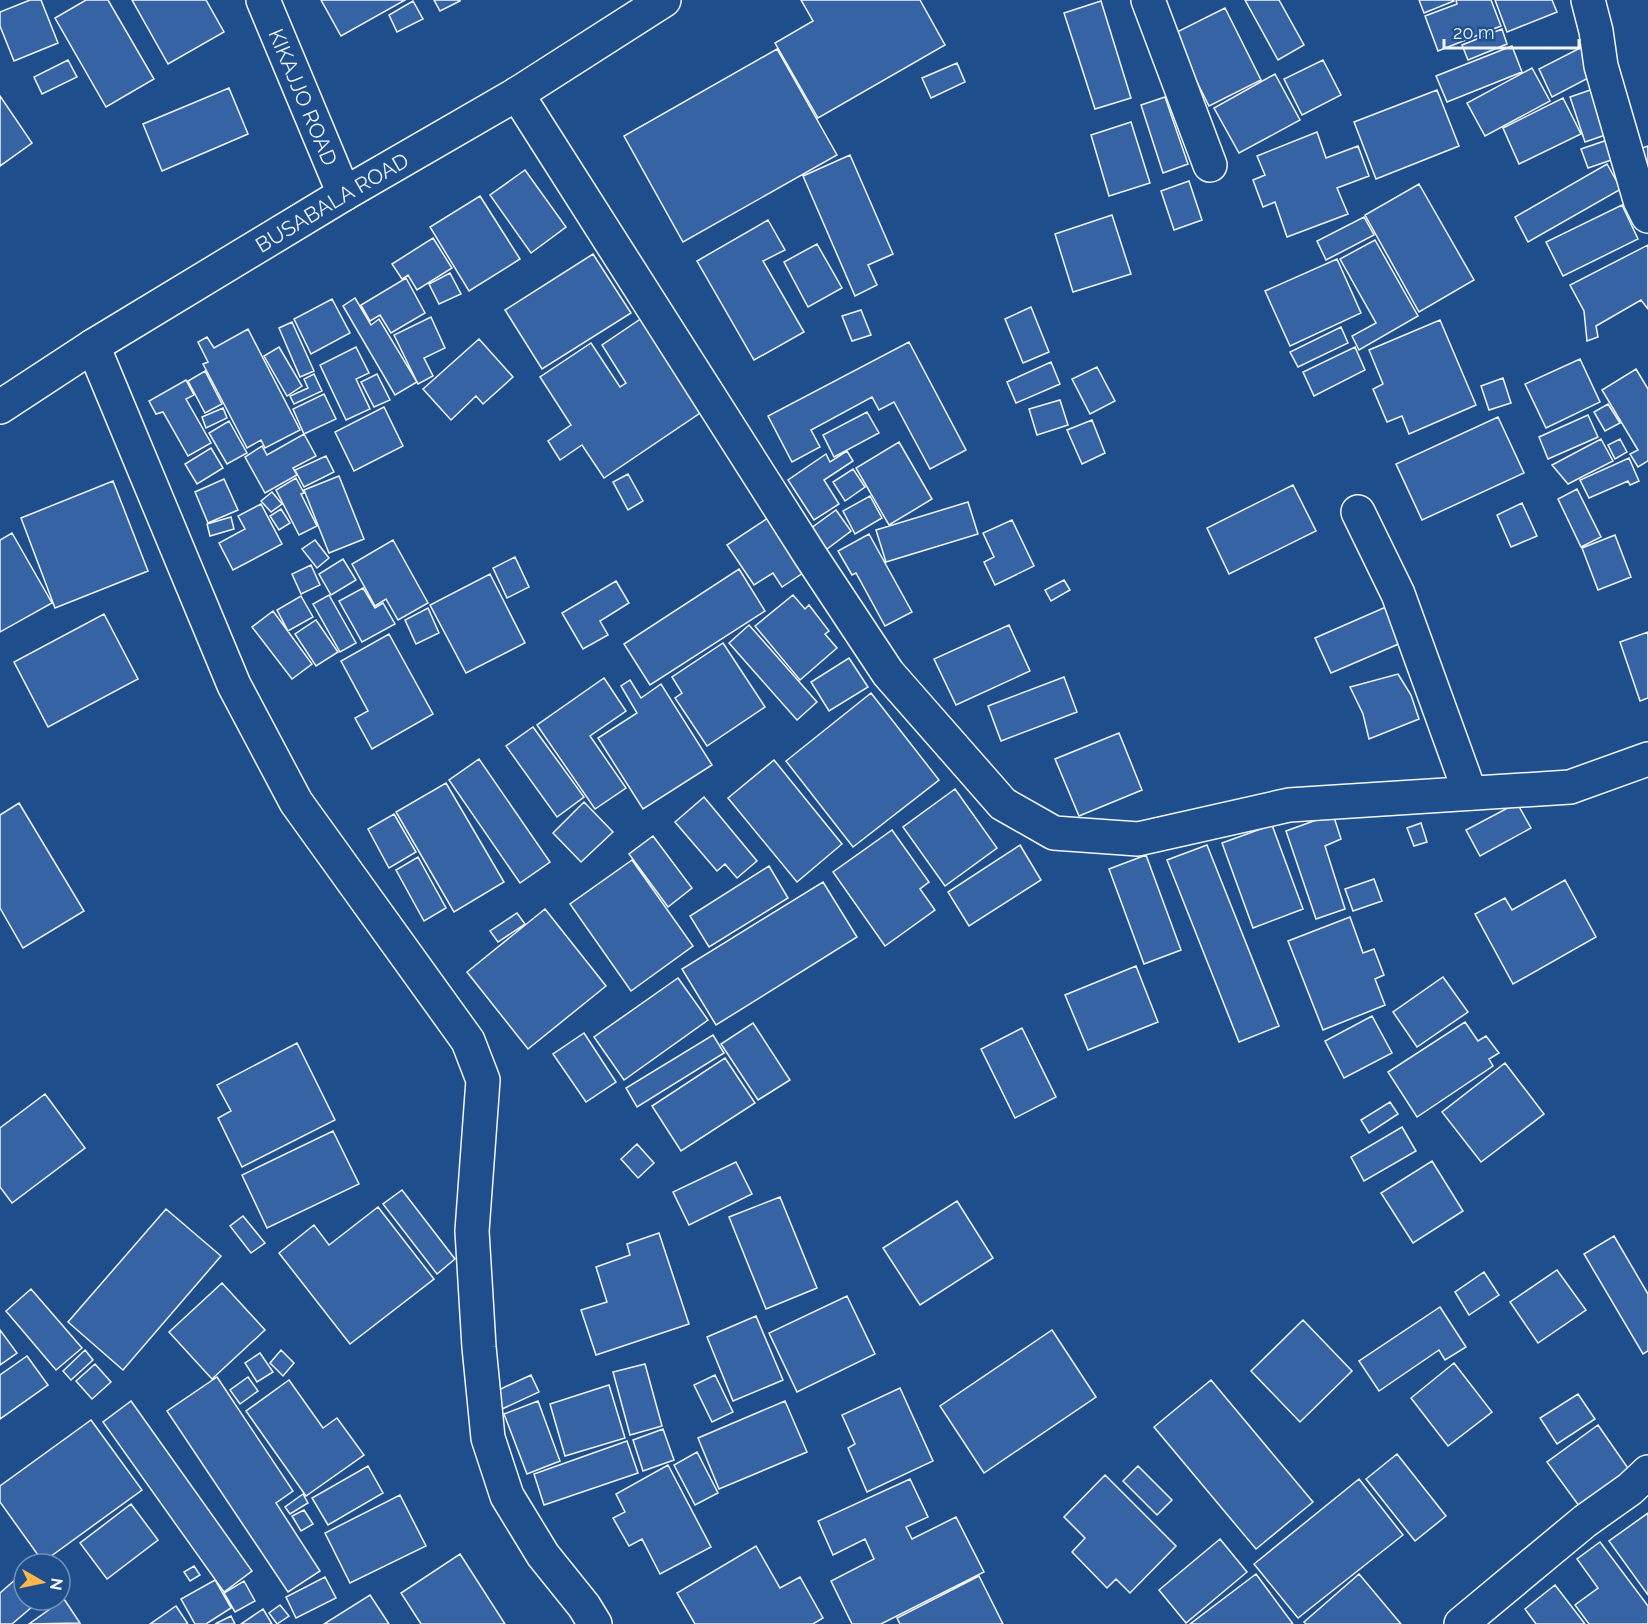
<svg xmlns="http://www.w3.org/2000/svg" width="1648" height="1624" viewBox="0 0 1648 1624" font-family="Raleway,sans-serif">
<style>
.building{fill:#3563a3;stroke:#f2f6ff;stroke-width:1.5}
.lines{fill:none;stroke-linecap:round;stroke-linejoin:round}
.minor-casing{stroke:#f2f6ff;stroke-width:36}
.tertiary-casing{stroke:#f2f6ff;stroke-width:36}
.minor{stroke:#1f4e8c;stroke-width:33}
.tertiary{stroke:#1f4e8c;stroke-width:33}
.labels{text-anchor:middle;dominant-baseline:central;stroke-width:4.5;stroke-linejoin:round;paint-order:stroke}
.street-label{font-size:21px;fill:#f2f6ff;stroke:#1f4e8c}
</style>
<rect width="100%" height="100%" fill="#1f4e8c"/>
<!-- building -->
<path class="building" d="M30 0H41L58 43 14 61 0 26V12Z
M86 0H108L154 79 106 107 55 18Z
M132 0H206L224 32 168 64Z
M321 0H405L341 36Z
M434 0H460V1L440 11Z
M801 0H920L945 45 818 118 775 43 813 21Z
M1245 0H1279L1304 45 1278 60Z
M1419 0H1453L1454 1 1424 13Z
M1456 0H1491L1501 26 1438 51 1425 16 1457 4Z
M1495 0H1552L1557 12 1507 32Z
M413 1 423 19 397 32 389 15Z
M1101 1 1131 98 1095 109 1064 13Z
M1225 8 1261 80 1209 106 1173 34Z
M1502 29 1507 44 1468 60 1462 45Z
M1512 46 1522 72 1447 102 1436 76Z
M1582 47 1596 74 1552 97 1539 69Z
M777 49 837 155 683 242 624 136Z
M68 60 77 77 42 94 34 77Z
M1323 60 1341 95 1302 115 1284 79Z
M957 63 965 82 931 98 922 78Z
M1532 68 1550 101 1485 136 1467 103Z
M1275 74 1300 120 1239 153 1214 108Z
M1599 87 1614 132 1585 142 1570 97Z
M229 88 248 134 162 171 143 124Z
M1437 90 1459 146 1376 179 1354 122Z
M0 96 32 143 0 166Z
M1165 97 1188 164 1163 173 1141 105Z
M1563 98 1581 134 1519 164 1503 128Z
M1131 122 1150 183 1109 196 1091 135Z
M1317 132 1326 158 1358 146 1369 176 1337 188 1348 214 1287 237 1275 202 1263 207 1253 180 1265 175 1257 156Z
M1616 137 1623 156 1588 168 1581 149Z
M1648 146V168L1642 148Z
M850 155 893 254 868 265 877 285 855 296 803 176Z
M1607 164 1621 189 1528 242 1515 217Z
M525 170 566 227 531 253 490 195Z
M1189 181 1202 220 1174 230 1161 191Z
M1419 184 1474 280 1419 312 1365 215Z
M480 196 520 259 469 291 430 227Z
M1622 205 1638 239 1563 276 1546 242Z
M1112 215 1131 274 1073 292 1055 234Z
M1364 217 1374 235 1326 260 1317 241Z
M768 220 785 250 763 261 804 332 754 360 697 261Z
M433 238 452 268 417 290 408 275 402 279 392 264Z
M1375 240 1418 316 1359 350 1352 336 1376 323 1340 259Z
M817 244 842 288 808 307 784 262Z
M1648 245V309L1641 300 1596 326 1598 337 1587 341 1584 311 1570 285Z
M593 254 631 313 542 369 505 310Z
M1337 259 1361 313 1290 346 1265 291Z
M450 273 461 294 439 304 429 284Z
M406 278 425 313 391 333 380 315 370 321 361 305Z
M355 298 371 325 379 319 417 382 395 395 343 306Z
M332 299 350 333 311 354 294 319Z
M1031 307 1049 352 1023 363 1005 319Z
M861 310 871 335 852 341 842 316Z
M431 317 445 348 424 358 433 376 418 384 394 335Z
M642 318 703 411 604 478 582 445 560 460 548 441 571 425 540 377 591 343 620 387 626 383 602 345Z
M1440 320 1476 405 1409 434 1402 416 1387 422 1373 389 1383 384 1369 350Z
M292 322 314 371 300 377 279 328Z
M1341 327 1348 343 1298 367 1290 352Z
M248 329 300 430 265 448 261 440 247 448 203 364 208 362 198 342 207 337 214 348Z
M479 339 513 377 483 404 476 396 451 420 423 389Z
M909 342 966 450 930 469 894 402 879 410 872 397 811 430 820 447 792 462 768 416Z
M279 347 302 386 287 396 264 356Z
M356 347 369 373 356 379 370 409 346 420 320 365Z
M1355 347 1365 370 1314 396 1303 372Z
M1580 359 1600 402 1546 428 1525 384Z
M1051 362 1060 384 1016 403 1007 382Z
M1097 367 1115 401 1090 414 1072 379Z
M1636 369 1648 389V461L1638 467 1630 454 1638 450 1602 390Z
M205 371 222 404 205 413 188 381Z
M314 374 322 391 294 404 290 396 308 388 304 379Z
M377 374 390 400 374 407 361 382Z
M1503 378 1511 403 1489 410 1481 386Z
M186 380 194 395 186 399 211 443 188 456 163 412 156 414 149 401Z
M324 394 336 419 304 434 293 409Z
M1060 400 1068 425 1037 435 1029 409Z
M1608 404 1620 423 1605 431 1594 412Z
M384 407 403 446 354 471 335 432Z
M223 408 227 418 206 428 202 417Z
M867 412 879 433 834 457 823 435Z
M1588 415 1598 437 1548 459 1539 437Z
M1498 417 1524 473 1422 520 1396 464Z
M1092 420 1105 453 1082 464 1067 430Z
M229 421 247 453 227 464 209 433Z
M304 434 316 456 293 468 297 475 265 493 245 457 262 446 267 455Z
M1601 439 1613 461 1568 484 1552 465Z
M1620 439 1627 452 1615 459 1608 445Z
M899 442 932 499 889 525 856 468Z
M211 448 223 468 197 484 185 464Z
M847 451 853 461 824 480 839 504 814 520 788 480 826 454 830 462Z
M326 456 334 472 304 487 295 470Z
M1629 458 1639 481 1630 485 1628 481 1589 498 1580 480Z
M853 469 865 487 845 501 833 482Z
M628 474 643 501 628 510 613 482Z
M339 476 364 539 329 553 304 490Z
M296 478 304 493 301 494 317 526 299 535 276 490Z
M224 479 238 510 208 523 195 492Z
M113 481 148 571 55 608 21 518Z
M1293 485 1316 531 1229 574 1207 528Z
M1577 489 1601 537 1581 547 1558 499Z
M272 492 282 504 271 512 261 501Z
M870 496 882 518 855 534 843 511Z
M968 502 978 534 886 562 876 530Z
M1522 503 1537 536 1511 547 1497 515Z
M261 504 282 544 233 570 219 543 245 529 238 516Z
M281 509 290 523 279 530 270 516Z
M836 510 851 531 819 555 803 534Z
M771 516 806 571 782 587 773 573 754 585 727 545Z
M231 517 234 529 210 536 207 524Z
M1012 520 1034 566 995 585 984 562 994 557 983 533Z
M12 533 52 603 0 632V540Z
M869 534 912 612 885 626 856 573 852 575 838 551Z
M1615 535 1631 577 1598 590 1582 548Z
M315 540 329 558 317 568 302 549Z
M393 540 428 603 398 620 386 599 375 606 352 564Z
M515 557 529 587 507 598 493 568Z
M343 559 356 580 331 595 319 574Z
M311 565 320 585 301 594 292 574Z
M739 569 765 611 650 685 624 644Z
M490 574 525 643 466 673 430 605Z
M1064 580 1070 590 1051 601 1045 590Z
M616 581 629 603 600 621 608 635 583 649 562 613Z
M363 588 375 608 383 603 395 624 362 642 339 601Z
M329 595 356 643 340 652 313 604Z
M793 595 805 609 809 605 829 631 825 634 837 648 800 680 755 626Z
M301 596 313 617 288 631 277 610Z
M1395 603 1408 640 1331 673 1315 638Z
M428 608 439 633 416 644 405 620Z
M273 611 312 664 292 679 252 627Z
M104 614 138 679 48 727 14 662Z
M316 620 338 652 316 666 295 634Z
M749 625 817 702 797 720 729 643Z
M1009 625 1030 671 956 705 934 659Z
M1648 632V698L1640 701 1620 642Z
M389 634 433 714 372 749 355 718 368 711 341 661Z
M723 643 765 707 707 746 675 698 682 693 672 677Z
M849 658 868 687 829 711 811 682Z
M1398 674 1411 695 1419 719 1369 739 1363 714 1350 687Z
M1064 677 1077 712 1001 741 988 706Z
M604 678 626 711 590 736 626 788 595 809 537 725Z
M630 680 641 698 661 684 712 765 643 809 598 738 637 713 621 686Z
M871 693 939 780 853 847 786 761Z
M533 727 584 797 557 817 506 746Z
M1119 733 1142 790 1079 816 1055 759Z
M479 759 550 862 520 883 449 780Z
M774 760 842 844 797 882 728 798Z
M446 783 504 882 454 912 396 812Z
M955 789 997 848 945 886 903 827Z
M704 797 757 861 737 878 725 864 717 871 675 822Z
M584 802 613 832 581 862 553 833Z
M19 803 84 911 23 948 0 908V815Z
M1517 803 1531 828 1480 856 1466 830Z
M394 814 416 852 389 868 368 829Z
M1333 814 1341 839 1325 846 1345 909 1316 919 1286 831Z
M1421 823 1427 842 1414 846 1407 828Z
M1272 825 1303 909 1253 928 1222 843Z
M892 830 929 882 920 889 935 910 885 946 833 872Z
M653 836 692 888 668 907 629 854Z
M1020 845 1041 880 969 926 948 892Z
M1207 845 1279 1026 1239 1042 1167 860Z
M1146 855 1181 950 1144 964 1109 869Z
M418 857 446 908 424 921 396 870Z
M632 860 693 946 631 991 570 904Z
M769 866 788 898 709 947 690 916Z
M1374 879 1382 901 1353 911 1345 889Z
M1565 880 1596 937 1513 984 1475 914 1505 898 1512 910Z
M823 882 857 937 716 1025 682 969Z
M545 909 606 986 528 1049 467 972Z
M517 913 525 924 498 942 490 931Z
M1350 917 1363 953 1374 949 1384 975 1375 979 1385 1005 1323 1030 1288 941Z
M1136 966 1158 1022 1088 1050 1065 995Z
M1443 977 1468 1012 1417 1047 1393 1012Z
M678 978 708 1020 624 1080 594 1037Z
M1372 1016 1392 1053 1344 1078 1325 1041Z
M1465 1022 1478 1041 1486 1036 1499 1053 1489 1059 1493 1066 1417 1117 1388 1072Z
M753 1023 790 1080 758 1100 721 1044Z
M1022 1028 1056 1097 1015 1118 981 1049Z
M584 1033 616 1082 586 1102 553 1054Z
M713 1035 724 1053 637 1107 626 1088Z
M297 1043 335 1120 242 1167 218 1118 231 1111 217 1085Z
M725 1058 755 1103 681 1151 652 1106Z
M1505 1063 1544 1114 1481 1162 1442 1112Z
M45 1094 85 1148 12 1203 0 1187V1128Z
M1390 1102 1398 1114 1369 1133 1361 1120Z
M1402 1127 1416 1151 1364 1181 1351 1157Z
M333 1131 359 1184 267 1228 242 1175Z
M637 1144 654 1163 638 1178 621 1159Z
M1432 1161 1463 1211 1413 1243 1381 1193Z
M736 1162 752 1194 689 1225 673 1192Z
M402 1190 455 1259 437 1274 383 1204Z
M780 1197 817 1288 766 1309 729 1217Z
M957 1201 993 1258 920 1305 883 1248Z
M378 1207 434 1279 350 1344 279 1253 314 1225 329 1245Z
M166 1209 221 1256 123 1370 68 1322Z
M243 1216 265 1243 251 1253 230 1226Z
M659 1233 689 1324 596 1355 581 1310 607 1302 596 1267 630 1255 627 1244Z
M1614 1236 1648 1294V1351L1643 1354 1584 1254Z
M1557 1270 1586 1310 1538 1343 1510 1302Z
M1484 1272 1499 1295 1469 1315 1455 1292Z
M222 1283 265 1330 212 1379 169 1332Z
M31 1289 82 1348 56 1370 6 1311Z
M847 1296 875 1354 797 1392 769 1333Z
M1440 1307 1466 1347 1445 1360 1439 1350 1379 1391 1359 1361Z
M756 1316 783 1380 733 1401 707 1337Z
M1303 1320 1352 1371 1300 1422 1251 1371Z
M0 1330 17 1353 0 1365Z
M1052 1330 1096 1397 984 1473 940 1406Z
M85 1350 93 1360 71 1380 63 1371Z
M281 1350 294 1363 283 1376 270 1363Z
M260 1353 273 1372 257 1382 245 1363Z
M27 1356 48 1385 0 1419V1375Z
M1454 1363 1492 1412 1448 1446 1411 1398Z
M95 1364 111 1382 92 1399 76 1381Z
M645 1364 662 1426 630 1435 613 1372Z
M531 1375 539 1392 502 1409 494 1392Z
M715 1375 733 1412 712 1422 694 1385Z
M217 1377 293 1491 276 1503 320 1571 288 1592 167 1411Z
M248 1377 258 1391 240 1404 230 1390Z
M289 1380 323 1428 337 1418 364 1455 306 1496 246 1411Z
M1211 1380 1313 1502 1256 1549 1154 1427Z
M609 1385 625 1438 565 1456 550 1404Z
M900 1388 933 1461 867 1492 848 1448 855 1444 842 1415Z
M1578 1394 1595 1419 1557 1444 1540 1418Z
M131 1401 252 1571 224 1592 103 1422Z
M538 1401 560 1461 527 1474 504 1414Z
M785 1401 807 1452 719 1489 698 1438Z
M91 1420 142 1490 43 1562 0 1502V1486Z
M1598 1425 1632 1474 1582 1510 1547 1462Z
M663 1429 674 1460 643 1471 633 1440Z
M627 1441 638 1473 544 1505 534 1474Z
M697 1452 718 1493 695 1505 674 1465Z
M1397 1454 1446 1516 1415 1541 1366 1479Z
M668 1465 711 1547 660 1574 642 1539 629 1546 613 1518 625 1512 616 1494Z
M368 1466 383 1493 328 1525 312 1498Z
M1138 1466 1172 1500 1157 1515 1123 1481Z
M1105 1475 1176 1546 1130 1593 1116 1579 1107 1588 1072 1552 1085 1538 1064 1517Z
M910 1479 928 1517 906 1527 912 1539 956 1517 984 1572 881 1624H852L831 1581 874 1559 865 1539 833 1555 818 1521Z
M1359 1479 1403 1535 1298 1618 1254 1564Z
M303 1494 308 1503 290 1514 285 1507Z
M400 1495 426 1546 350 1583 325 1533Z
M131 1504 158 1540 107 1579 80 1543Z
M304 1510 313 1524 301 1531 292 1516Z
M1648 1513V1595L1609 1541Z
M1220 1539 1247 1572 1186 1623 1159 1590Z
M1600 1542 1648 1606V1624H1589L1575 1605 1598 1588 1577 1559Z
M756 1546 780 1588 800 1577 823 1618 813 1624H695L677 1593Z
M460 1554 505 1624H421L401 1593Z
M194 1566 200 1575 190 1581 184 1572Z
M24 1572V1600H40L12 1624H0V1593Z
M1256 1574 1293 1624H1190Z
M1359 1574 1401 1624H1306L1304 1622Z
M979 1576 1003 1624H900L897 1618Z
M325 1577 336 1598 296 1618 286 1597Z
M215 1580 231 1608 206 1624H195L181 1599Z
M244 1581 255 1601 235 1612 224 1593Z
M1555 1585 1585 1624H1536L1525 1609Z
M370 1595 389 1624H324Z
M64 1599 80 1623 29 1624Z
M280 1605 289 1616 277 1624 269 1613Z
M176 1606 188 1624H150Z
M263 1609 272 1624H241Z
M231 1616 235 1624H215Z"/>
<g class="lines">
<defs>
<g id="minor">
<path id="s1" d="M263 0 344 194"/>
<path d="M1148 0 1210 165"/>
<path d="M1588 0 1596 31 1601 66 1640 200 1648 216"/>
<path d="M517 94 810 555 888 673 1003 804 1054 833 1138 839 1289 805 1570 787 1648 759"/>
<path d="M93 346 234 685 296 802 468 1041 483 1080 472 1231 479 1347 488 1438 507 1496 543 1555 584 1606 595 1624"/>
<path d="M1358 512 1398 594 1470 793"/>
<path d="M1461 1624 1585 1521 1630 1489 1648 1472"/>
</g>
<g id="tertiary">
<path id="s2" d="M0 407 93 346 344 194 517 94 664 0"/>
</g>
</defs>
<!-- minor casing -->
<use href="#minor" class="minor-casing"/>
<!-- tertiary casing -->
<use href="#tertiary" class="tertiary-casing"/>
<!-- minor -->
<use href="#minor" class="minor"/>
<!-- tertiary -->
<use href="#tertiary" class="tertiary"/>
</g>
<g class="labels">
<!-- street labels -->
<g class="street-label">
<text stroke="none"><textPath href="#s1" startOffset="105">KIKAJJO ROAD</textPath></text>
<text stroke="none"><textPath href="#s2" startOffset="390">BUSABALA ROAD</textPath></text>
</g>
</g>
<!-- north arrow -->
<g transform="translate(42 1582) rotate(99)"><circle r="28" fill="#1f4e8c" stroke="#7391ba" stroke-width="1.5"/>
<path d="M0-4.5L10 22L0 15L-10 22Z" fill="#ffb74d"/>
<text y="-9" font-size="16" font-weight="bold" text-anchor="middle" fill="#f2f6ff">N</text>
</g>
<!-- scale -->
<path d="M1444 39v9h135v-9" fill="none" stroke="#f2f6ff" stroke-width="3"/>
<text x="1453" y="39" font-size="18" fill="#f2f6ff" stroke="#1f4e8c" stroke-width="4.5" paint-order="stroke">20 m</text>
</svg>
